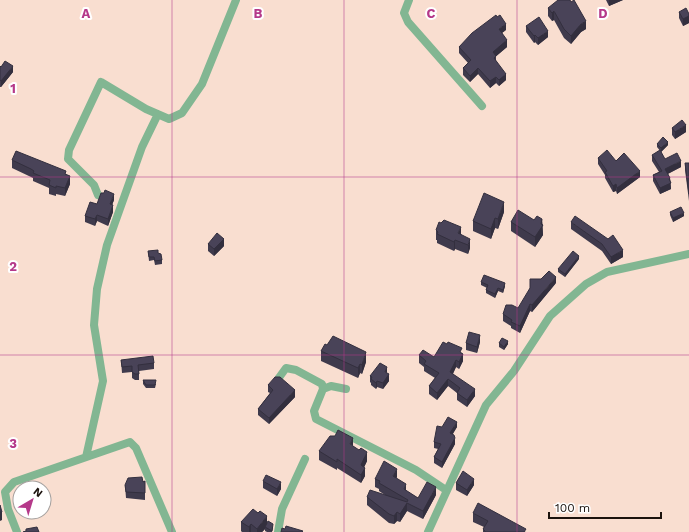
<svg xmlns="http://www.w3.org/2000/svg" width="689" height="532" viewBox="0 0 689 532" font-family="'Work Sans',sans-serif">
<style>
.lines{fill:none;stroke-linecap:round;stroke-linejoin:round}
.street{stroke:#82b692;stroke-width:8}
.wall{fill:#3f3a4c}
.shaded-wall{fill:#332f3e}
.building{fill:#494358;stroke:#332f3e}
.grid{fill:none;stroke:#b5398a;stroke-width:1;stroke-opacity:0.55}
.grid-label{font-size:13px;text-anchor:middle;font-weight:bold;fill:#b5398a;stroke:#fff;stroke-width:4;stroke-linejoin:round;paint-order:stroke}
</style>
<rect width="100%" height="100%" fill="#f9ded0"/>
<g class="lines">
<!-- street -->
<path class="street" d="M409 0 404 13 408 22 482 106
M98 195 94 185 68 159 69 150 101 82 146 109 169 119 182 113 202 84 236 0
M278 379 286 368 296 370 322 384 323 389
M346 389 331 386 323 389 314 411 316 419 416 470 446 490
M86 457 103 381 94 325 97 289 107 245 142 147 158 114
M17 532 8 509 5 492 14 482 130 442 136 448 172 532
M278 532 282 509 305 459
M428 532 486 405 514 371 550 316 586 284 607 272 689 254"/>
</g>
<!-- wall -->
<path class="wall" d="M606 0H623L609 6Z
M548 8 586 29 581 32 571 44 564 38 554 20 552 21 548 16Z
M679 12 689 14V23L683 26 679 18Z
M526 26 548 37 538 45 535 42 534 43 526 32Z
M506 30 502 33 507 47 496 56V61L506 80 499 86 496 83 490 88 478 74 470 82 463 75V68L468 63 459 53V47Z
M0 66 13 72 1 87H0Z
M672 128 686 132 675 139 672 135Z
M657 144 668 145 661 152 657 147Z
M652 155 665 159 681 167 668 174 670 178 671 189 660 194 653 181V175L659 172 652 161Z
M598 158 616 161 640 177 617 194 616 191 613 192 605 178V175L598 164Z
M12 160 66 174 70 184 65 196 56 194V196L49 194V188L33 181V178L31 177 12 168Z
M685 163H689V201L685 170Z
M114 200 112 205 113 212 108 226 97 221 95 226 85 222V216L97 204Z
M504 212 498 229 495 228 491 239 473 231V221Z
M670 212 684 216 673 222 670 215Z
M542 219 543 235 535 247 511 231V222Z
M571 222 623 257 611 264 602 251 571 229Z
M436 230 461 234 470 248 468 254 455 249 454 251 437 243V240H436Z
M208 244 224 246 214 256 208 251Z
M148 251 158 253 162 260V264L155 265 154 260 149 261Z
M579 259 565 277 558 272V269Z
M481 282 505 286 503 293 498 291 495 298 486 293V290L487 288 481 285Z
M556 283 532 312 530 311 520 333 511 328V326L503 321V314L518 308Z
M480 342 477 353 466 350V343Z
M499 343 508 344 504 350 499 347Z
M321 351 366 362 362 374 360 373 358 378 321 361Z
M462 353 463 361 459 369 456 367 453 374 475 396 467 407 457 400V393L448 386 437 400 429 394V386L435 378 424 371V367L419 363V355L434 357Z
M121 360 154 363V369L139 371V380H135L132 378V372L122 373Z
M387 373 389 381 383 389 377 387 376 389 371 385V383L370 382V376Z
M143 380 156 384 155 388H146L143 384Z
M268 385 295 397 269 424 258 415V409L270 393 268 392Z
M442 427H457L452 434 455 444 442 468 434 463V457L438 449 434 448V442Z
M353 446 367 461 364 467 365 476 361 483 337 468V470L319 460V451Z
M397 477 396 478 406 491 418 498 436 495 423 519 407 511 400 522 397 521 394 524 389 523 367 505V497L385 495 379 491V489L375 487V479Z
M145 481V500L126 498 125 485Z
M263 481 281 489 277 496 263 488Z
M456 483 474 485 467 496 456 490Z
M473 513 526 532H483V529L484 527 473 522Z
M241 522 267 524 273 527 272 532H267L265 531V529L262 532H242L241 531Z"/>
<!-- shaded-wall -->
<path class="shaded-wall" d="M609 0H623L609 6Z
M554 11V20L552 21V13Z
M689 16V23L683 26V19Z
M586 21V29L581 32 571 44V36L581 24Z
M506 24V30L499 35V29Z
M548 31V37L538 45V38Z
M535 35V42L534 43V36Z
M507 40V47L493 59V52Z
M13 66V72L1 87V81Z
M478 68V74L470 82V76Z
M506 74V80L499 86V80Z
M496 77V83L490 88V81Z
M686 125V132L675 139V132Z
M668 142V145L661 152V148Z
M681 161V167L665 175V169Z
M640 171V177L617 194V188Z
M70 176V184L65 196V188Z
M670 178 671 189 660 194V188Z
M616 184V191L613 192V186Z
M114 194V200L110 210V204Z
M504 202V212L498 229V219Z
M113 205V212L108 226V219Z
M684 213V216L673 222V218Z
M97 215V221L95 226V219Z
M495 218V228L491 239V229Z
M542 219 543 235 535 247V237Z
M461 227V236L458 242V233Z
M224 239V246L214 256V249Z
M470 239V248L468 254V245Z
M455 240V249L454 251V242Z
M623 250V257L611 264V257Z
M579 256V259L565 277V274Z
M556 277V283L532 312V305Z
M505 283V286L503 293V290Z
M498 288V291L495 298V294Z
M530 304V311L520 333V326Z
M480 335V342L477 353V347Z
M508 341V344L504 350V347Z
M366 352V362L362 374V365Z
M463 354V361L459 369V362Z
M456 360V367L450 379V372Z
M360 364V373L358 378V368Z
M387 367V373L385 372Z
M389 374V381L383 389V383Z
M448 379V386L437 400V393Z
M377 381V387L376 389V383Z
M475 389V396L467 407V400Z
M295 390V397L269 424V418Z
M457 422V427L450 439V433Z
M353 438V446L350 444Z
M455 438V444L442 468V462Z
M367 452V461L361 474V465Z
M365 468V476L361 483V475Z
M397 469V477L393 485V476Z
M474 479V485L467 496V490Z
M281 482V489L277 496V489Z
M406 484V493L404 489Z
M436 487V495L423 519V511Z
M407 503V511L400 522V514Z
M0 512H2V520L0 521Z
M397 512V521L394 524V516Z
M267 516V526L265 527V529L262 532H257V529Z
M251 524V532H249V527Z"/>
<!-- building -->
<path class="building" d="M558 0H570L571 2 574 0 586 21 581 24 571 36 564 29 554 11 552 13 548 8Z
M686 8 689 14V16L683 19 679 12Z
M496 15 497 17 500 15 506 24 499 29 507 40 493 52 496 56 494 58 506 74 499 80 496 77 490 81 478 68 470 76 463 68 471 60 459 47 472 33Z
M539 17 548 31 538 38 535 35 534 36 526 26Z
M5 61 13 66 1 81 0 80V66L1 67Z
M682 120 686 125 675 132 672 128Z
M663 137 668 142 661 148 657 144Z
M607 150 616 161 624 153 640 171 617 188 616 184 613 186 605 172 607 171 598 158Z
M660 150 665 159 677 153 681 161 665 169 670 178 669 179 671 183 660 188 653 175 662 171 652 155Z
M16 151 66 171 65 174 70 176 65 188 56 186V188L49 185 50 180 33 173 34 171 31 169 12 160Z
M685 163H689V194Z
M105 190 114 194 110 204 113 205 108 219 97 215 95 219 85 216 90 202 97 204 101 193H104Z
M484 193 504 202 498 219 495 218 491 229 473 221Z
M681 207 684 213 673 218 670 212Z
M518 210 534 220 537 216 542 219 541 224 543 225 535 237 511 222Z
M575 216 608 239 613 235 623 250 611 257 602 244 571 222Z
M444 220 461 227 458 233 470 239 468 245 455 240 454 242 437 234 438 232 436 230 439 222 441 223Z
M217 233 224 239 214 249 208 244Z
M158 250V253L161 254 162 260 155 261 154 257H149L148 251Z
M573 251 579 256 565 274 558 269Z
M549 271 556 277 532 305 530 304 520 326 511 322 512 320 503 314 506 305H512L518 308 530 288V279H541Z
M484 275 505 283 503 290 498 288 495 294 486 290 488 285 481 282Z
M469 332 480 335 477 347 466 343Z
M333 336 366 352 362 365 360 364 358 368 321 351 325 344 327 345Z
M502 338 508 341 504 347 499 343Z
M443 342 447 344 448 342 462 348 460 352 463 354 459 362 456 360 450 372 475 389 467 400 457 393 460 388 448 379 437 393 429 386 439 373 424 364 426 361 419 355 423 350 434 357Z
M153 356 154 363 138 365 139 374H135L132 372V366L122 367 121 360Z
M380 363 387 367 385 372 389 374 383 383 377 381 376 383 371 379 372 377 370 376Z
M275 377H280L295 390 269 418 258 409 273 390 268 385Z
M143 380H156L155 385H146Z
M448 417 457 422 450 433 454 435 455 438 442 462 434 457 441 444 434 442 437 426 442 427Z
M338 430 353 438 350 444 359 450 361 448 367 452 361 465 365 468 361 475 337 459V462L319 451 330 436H335Z
M384 461 397 469 393 476 406 484 404 489 418 498 427 482 436 487 423 511 407 503 400 514 397 512 394 516 389 514 367 497 370 490 407 502 408 500 379 483 380 481 375 479Z
M463 471 474 479 467 490 456 483Z
M266 475 281 482 277 489 263 481Z
M142 477 143 482 145 481V493L126 492 125 485 128 478Z
M478 503 526 529 524 532H485V531L483 529 488 521 473 513Z
M0 505 2 512H0Z
M253 509 258 513 260 511 267 516 257 529 251 524 249 527 241 522Z
M268 521 273 524 272 531 265 527Z
M286 526 303 531 302 532H281L282 528 285 529Z
M37 527 39 532H23L26 531V529Z"/>
<!-- grid -->
<path class="grid" d="M172 0V532M344 0V532M517 0V532M0 177H689M0 355H689"/>
<g class="grid-label">
<text x="86" y="18">A</text>
<text x="258" y="18">B</text>
<text x="431" y="18">C</text>
<text x="603" y="18">D</text>
<text x="13" y="93">1</text>
<text x="13" y="271">2</text>
<text x="13" y="448">3</text>
</g>
<!-- north arrow -->
<g transform="translate(32 500) rotate(38)"><circle r="19" fill="#ffffff" stroke="#a4a09e"/>
<path d="M0-3L7 15L0 10L-7 15Z" fill="#b5398a"/>
<text y="-6" font-size="11" font-weight="bold" text-anchor="middle" fill="#1b120d">N</text>
</g>
<!-- scale -->
<path d="M549 512v6h112v-6" fill="none" stroke="#1b120d" stroke-width="2"/>
<text x="555" y="512" font-size="12" fill="#1b120d" stroke="#ffffff" stroke-width="3" paint-order="stroke">100 m</text>
</svg>
